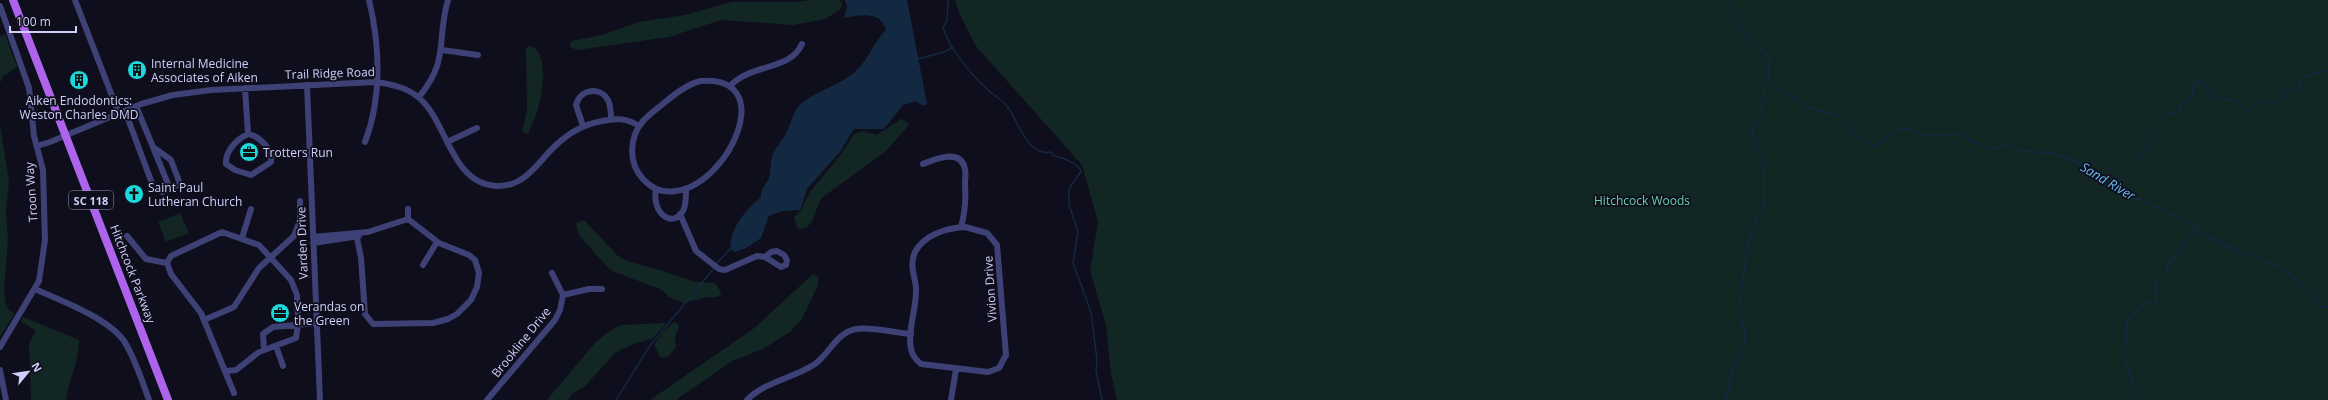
<svg xmlns="http://www.w3.org/2000/svg" width="2328" height="400" viewBox="0 0 2328 400" font-family="'Open Sans',sans-serif">
<style>
.green{fill:#122624}
.water{fill:#132941}
.lines{fill:none;stroke-linecap:round;stroke-linejoin:round}
.stream{stroke:#132941;stroke-width:1.5}
.minor{stroke:#3e4176;stroke-width:6}
.major{stroke:#ae63ed;stroke-width:8}
.labels{text-anchor:middle;dominant-baseline:central;stroke-width:3.5;stroke-linejoin:round;paint-order:stroke}
.shield{fill:#0f0e1d;stroke:#9795b7;stroke-width:1}
.shield-label{font-size:11px;font-weight:bold;fill:#d1cff9}
.poi-label{font-size:12px;fill:#d1cff9;stroke:#0f0e1d;text-anchor:start}
.street-label{font-size:12px;fill:#d1cff9;stroke:#0f0e1d}
.park-label{font-size:12px;fill:#65d0ac;stroke:#0f0e1d}
.water-label{font-size:13px;font-style:italic;fill:#69bbed;stroke:#0f0e1d}
</style>
<rect width="100%" height="100%" fill="#0f0e1d"/>
<!-- green -->
<path class="green" d="M810 0H840L842 5 840 10 825 19 793 25 721 20 669 37 577 50 570 47V43L573 41 605 34 638 22 685 15 732 2H796Z
M955 0H2328V400H1117L1111 374 1106 325 1090 271 1098 222 1082 165 975 45 960 15Z
M5 34 17 67 3 76 0 83V36Z
M529 46C550 49 542 94 538 109 536 117 531 124 529 132L527 134 522 131 527 111 526 48Z
M901 119 907 122 909 125 886 151 823 197C813 208 818 226 800 229L797 227 794 217 801 210 810 192 839 157 854 134 862 131 877 135Z
M0 125 9 182 6 211 8 239 4 289 6 305 9 310 15 313 0 337Z
M180 213 189 233 166 242 158 222Z
M584 220 618 256 627 261 660 270 695 282 715 283 722 294 717 297H708L684 303 669 297 662 290 610 270 579 235 576 223Z
M813 274 818 277V285L802 319 791 331 765 348 732 361 676 400H650L753 329Z
M23 317 79 340C79 362 69 379 66 400H31L29 343 36 331 21 321Z
M674 322 677 323 679 327 675 337 676 347 668 357 661 358 654 345 663 332Z
M664 323 665 325 652 339 633 344 615 353 586 385 572 394 568 400H547L594 344 606 333 621 325Z"/>
<!-- water -->
<path class="water" d="M845 0H907L927 104 923 106 916 101 903 105 884 129H854L840 152 807 189 800 210 783 211 769 216 761 238 746 248 735 252 730 249C731 226 745 211 761 197 760 189 766 185 769 178 771 173 770 162 773 154 776 147 780 143 784 137 791 126 793 109 803 102 819 90 842 84 856 71 869 59 873 43 886 30 881 10 859 15 844 18L847 7Z"/>
<g class="lines">
<!-- stream -->
<path class="stream" d="M948 0 947 20 943 28C950 49 969 72 986 88 992 94 1001 99 1007 106 1018 120 1027 157 1051 152L1054 156C1062 157 1077 163 1081 171L1069 189V205L1078 231 1073 263 1091 312 1097 360 1096 371 1102 400
M1726 0 1749 40 1758 48 1763 49 1771 60 1768 70 1769 77 1780 91 1800 101 1806 107 1837 115 1862 140 1874 146 1900 129H1910L1915 133 1933 136 1959 134 1989 149H1995L2007 144 2021 151 2051 153 2067 158 2092 169 2123 193 2172 214 2198 229 2205 235 2241 253 2259 258 2283 269 2312 293 2318 307H2328
M918 59 944 52 953 47
M2162 119 2168 113 2178 112 2182 103 2192 97 2195 82H2200L2217 99 2234 100 2249 111 2263 100 2275 103 2281 99 2282 94 2294 88H2300L2302 77 2328 71
M2139 162 2158 124
M2114 185 2130 172
M715 265 732 247
M2166 274 2169 262 2174 259 2196 229
M616 400 649 347 714 268
M1726 400 1732 369 1744 346 1745 331 1742 325 1741 291 1747 248 1752 229 1764 204 1763 163 1755 143 1752 128 1761 115 1764 87 1769 77
M2140 400 2134 389 2125 357 2127 322 2146 303H2154L2156 300V283L2162 278"/>
<!-- minor -->
<path class="minor" d="M75 0 119 114
M0 6 29 88 34 136 43 170 45 240 39 281 0 347
M442 50 478 55
M700 81C779 74 730 184 676 191 663 193 652 189 643 179 628 163 629 137 643 121 649 114 657 109 664 103 675 94 686 85 700 81Z
M307 85 320 400
M730 86C752 63 790 71 802 44
M245 88 248 134
M419 97C450 59 436 41 448 0
M125 111 153 186 162 192 180 184 171 160 153 147 136 106
M583 126 576 105C580 89 600 86 608 100 611 106 611 113 611 119
M248 134C260 136 273 150 271 162L251 175 235 170 226 164C225 151 237 139 248 134Z
M365 142C382 98 380 45 369 0
M447 142 477 128
M37 146 50 142 141 104 173 95 211 90 376 82C390 84 406 87 418 97 448 121 450 184 497 186 525 187 537 163 555 146 569 133 582 125 602 121 616 118 627 118 639 126
M153 147 170 189
M923 164C935 159 961 148 965 169 966 174 965 179 965 184 966 199 965 213 961 227
M656 189C651 214 674 230 684 209 686 203 686 196 686 190
M680 214 696 251 719 269 725 270 757 256 765 257
M408 219V209
M965 227 987 233 997 245 1006 355 999 368 988 372 921 364C916 360 912 355 911 349 907 330 917 308 916 288 915 276 909 265 915 252 924 235 946 228 965 227Z
M127 236 146 259 167 263
M313 237 368 232 408 219 439 243 469 255 475 260 479 273 477 287 471 300 457 314 448 319 433 323 373 324 365 314 361 258 357 238
M242 238 251 209
M313 243 359 236
M777 251 784 255 787 260 786 265 781 267 765 257 771 252Z
M423 265 437 242
M35 289C60 300 108 318 124 341 135 358 142 381 149 400
M563 295 589 289H602
M204 320 234 307 259 268 294 236 300 220V201
M276 346 283 366
M264 350 263 334 273 327 317 323
M0 370 6 400
M226 371 236 370 259 352 296 338 298 324 297 295 291 280 259 245 222 232 171 256 167 263 171 274 201 313 234 393
M487 400 555 320 560 310 563 295 552 273
M747 400C764 382 794 378 815 364 830 353 836 333 856 329 870 326 896 333 911 334
M951 400 956 369"/>
<!-- major -->
<path class="major" d="M13 0 168 400"/>
</g>
<!-- icons -->
<defs>
<symbol id="building-disc" viewBox="-11 -11 22 22"><circle r="9.5" fill="#1ad8db" stroke="#0f0e1d"/><path d="M-4-6H4V6H1V3H-1V6H-4ZM-2.5-4.3h1.7v1.8h-1.7ZM.8-4.3h1.7v1.8H.8ZM-2.5-1h1.7V.8h-1.7ZM.8-1h1.7V.8H.8Z" fill="#111"/></symbol>
<symbol id="office-disc" viewBox="-11 -11 22 22"><circle r="9.5" fill="#1ad8db" stroke="#0f0e1d"/><path d="M-6-3h4V-5.5h4V-3h4V5H-6ZM-1-4.5V-3h2v-1.5ZM-6 0V1H6V0Z" fill="#111"/></symbol>
<symbol id="church-disc" viewBox="-11 -11 22 22"><circle r="9.5" fill="#1ad8db" stroke="#0f0e1d"/><path d="M-1.2-6h2.4v3.5h3.3v2.4h-3.3V6h-2.4V-.1h-3.3v-2.4h3.3Z" fill="#111"/></symbol>
</defs>
<g fill-rule="evenodd">
<use href="#building-disc" x="126" y="59" width="22" height="22"/>
<use href="#building-disc" x="68" y="69" width="22" height="22"/>
<use href="#office-disc" x="238" y="141" width="22" height="22"/>
<use href="#church-disc" x="123" y="183" width="22" height="22"/>
<use href="#office-disc" x="269" y="302" width="22" height="22"/>
</g>
<g class="labels">
<!-- shield labels -->
<rect class="shield" x="69" y="191" width="44" height="18" rx="3"/>
<g class="shield-label">
<text x="91" y="200">SC 118</text>
</g>
<!-- poi labels -->
<g class="poi-label">
<text x="151" y="63">Internal Medicine<tspan x="151" dy="14">Associates of Aiken</tspan></text>
<text x="79" y="100" text-anchor="middle">Aiken Endodontics:<tspan x="79" dy="14">Weston Charles DMD</tspan></text>
<text x="263" y="152">Trotters Run</text>
<text x="148" y="187">Saint Paul<tspan x="148" dy="14">Lutheran Church</tspan></text>
<text x="294" y="306">Verandas on<tspan x="294" dy="14">the Green</tspan></text>
</g>
<!-- street labels -->
<g class="street-label">
<text transform="translate(330 73) rotate(-2)">Trail Ridge Road</text>
<text transform="translate(31 192) rotate(-94)">Troon Way</text>
<text transform="translate(302 243) rotate(-92)">Varden Drive</text>
<text transform="translate(133 274) rotate(69)">Hitchcock Parkway</text>
<text transform="translate(990 289) rotate(-94)">Vivion Drive</text>
<text transform="translate(521 342) rotate(-51)">Brookline Drive</text>
</g>
<!-- park labels -->
<g class="park-label">
<text x="1642" y="200">Hitchcock Woods</text>
</g>
<!-- water labels -->
<g class="water-label">
<text transform="translate(2108 181) rotate(31)">Sand River</text>
</g>
</g>
<!-- north arrow -->
<g transform="translate(28 372) rotate(61)" stroke="#0f0e1d" stroke-width="3" paint-order="stroke">
<path d="M0-3L7 15L0 10L-7 15Z" fill="#d1cff9"/>
<text y="-6" font-size="11" font-weight="bold" text-anchor="middle" fill="#d1cff9">N</text>
</g>
<!-- scale -->
<path d="M10 26v6h66v-6" fill="none" stroke="#d1cff9" stroke-width="2"/>
<text x="16" y="26" font-size="12" fill="#d1cff9" stroke="#0f0e1d" stroke-width="3" paint-order="stroke">100 m</text>
</svg>
